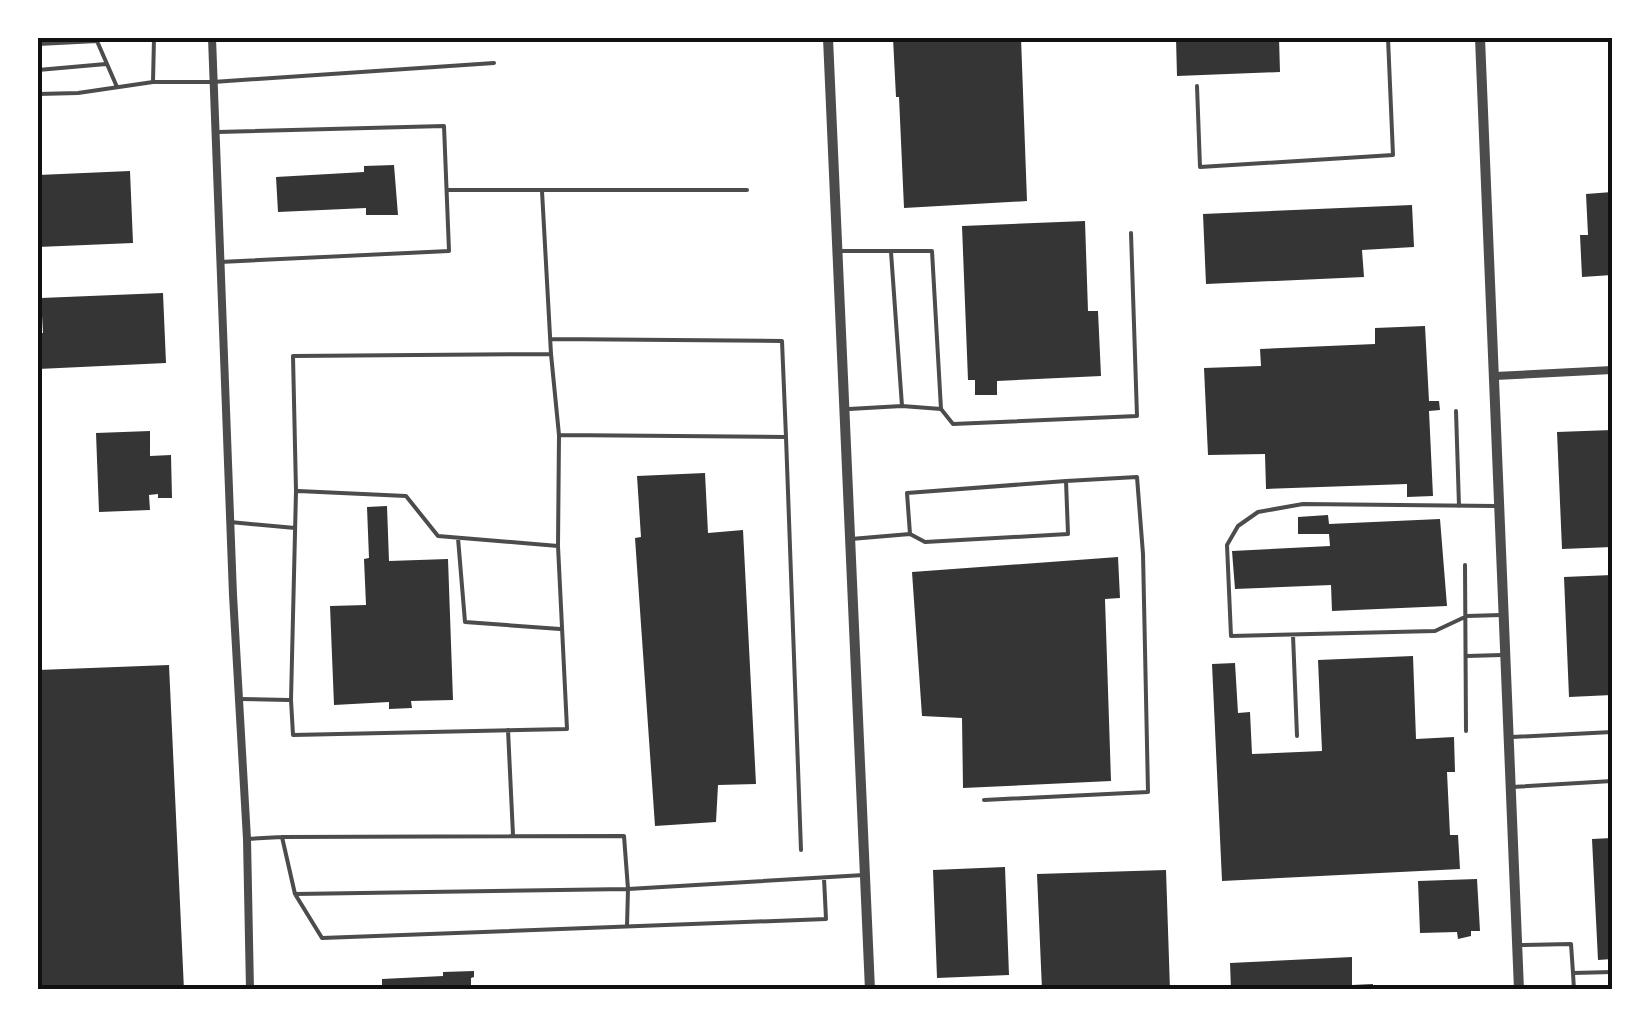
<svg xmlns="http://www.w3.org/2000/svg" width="1650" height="1027" viewBox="0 0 1650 1027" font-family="'Fira Sans Condensed',sans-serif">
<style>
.building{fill:#353535}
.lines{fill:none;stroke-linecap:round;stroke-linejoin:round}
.service{stroke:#4c4c4c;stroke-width:4}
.minor{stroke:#4c4c4c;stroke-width:8}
.tertiary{stroke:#4c4c4c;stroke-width:10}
.neatline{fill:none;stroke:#111;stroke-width:4}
</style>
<rect width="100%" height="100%" fill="#fff"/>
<!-- building -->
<path class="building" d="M893 38H1021L1027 201 904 208 899 97H896Z
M1176 38H1279L1280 72 1177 76Z
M394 165 398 215H366V208L278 212 276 177 364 172V166Z
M130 171 133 243 38 247V175Z
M1612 192V275L1582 277 1580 235H1588L1586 194Z
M1412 205 1414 247 1362 250 1364 277 1206 284 1203 214Z
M1085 221 1088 311H1098L1101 376 997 381V395H975V380H968L962 226Z
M163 293 166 363 38 369V333H43L41 298Z
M1425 326 1429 401H1439L1440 410 1429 411 1433 496 1407 497V484L1266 489 1265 454 1208 455 1204 368 1261 366 1260 349 1375 344V328Z
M1612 430V547L1562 549 1557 432Z
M150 431V456L171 455 172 498H158V494L149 495 150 510 99 512 96 433Z
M705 473 708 533 743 530 756 784 718 785 716 822 655 826 635 538 641 537 637 476Z
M387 506 389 561 448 559 453 700 411 701 412 708 389 709V702L334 705 330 606 366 605 364 559 369 558 367 507Z
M1328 515 1329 524 1440 519 1447 606 1332 611 1331 585 1235 589 1232 551 1330 546 1329 534H1298V517Z
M1118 557 1120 598 1105 599 1111 781 963 788 962 718 922 716 912 572Z
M1612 575V695L1569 697 1564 577Z
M1413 656 1416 739 1454 737 1455 772H1447L1450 835H1458L1460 869 1222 881 1212 664 1235 663 1238 713 1250 712 1252 754 1322 751 1318 660Z
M169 665 184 990H38V670Z
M1612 838V959L1598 960 1592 839Z
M1005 867 1009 975 937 978 933 870Z
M1166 870 1170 990H1042L1037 874Z
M1477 879 1480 931H1471V936L1458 939 1457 932 1420 933 1418 881Z
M1352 957V985L1373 984V990H1231L1230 963Z
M474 971V977L471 978V990H382V979L443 976V972Z"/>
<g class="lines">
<!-- service -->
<path class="service" d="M154 38 153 82H213L494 63
M38 44 97 41 117 87
M38 70 106 64
M1197 86 1200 167 1393 155 1388 38
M38 94 78 93 153 82
M218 132 444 126 449 251 220 262
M448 190H747
M542 191 551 354 559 435 558 546 567 729 293 735 291 700 296 491 293 356 551 354
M841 251H932L941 409
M891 252 902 406
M552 339 782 341 786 437
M849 409 902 406 941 409 953 424 1137 416 1131 233
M1456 411 1459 506
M559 435 786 437 801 850
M298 491 406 496 438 536 558 546
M1496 506 1303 504 1258 512 1238 526 1227 545 1231 636 1435 631 1467 616 1501 615
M230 522 295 528
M458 538 465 622 560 629
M851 539 910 534 925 542 1068 534 1066 481 907 493 910 534
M1465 565 1466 731
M1293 635 1297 736
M1467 656 1502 655
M239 699 289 700
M508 730 513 835
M1512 737 1612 732
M1512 787 1612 781
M984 800 1148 792 1143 554 1137 477 1066 481
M247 839 282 837
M824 878 826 919 322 938 295 894 282 837 624 836 628 889 864 875
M295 894 628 889 627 926
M1521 945 1571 944 1573 973
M1574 990 1573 973 1612 972"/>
<!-- minor -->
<path class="minor" d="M212 38 233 595 247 839 250 990
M1495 376 1612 370"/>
<!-- tertiary -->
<path class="tertiary" d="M828 38 870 990
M1480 38 1519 990"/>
</g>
<!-- border -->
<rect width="1650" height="1027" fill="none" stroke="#ffffff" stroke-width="80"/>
<rect x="40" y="40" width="1570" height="947" class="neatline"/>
</svg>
